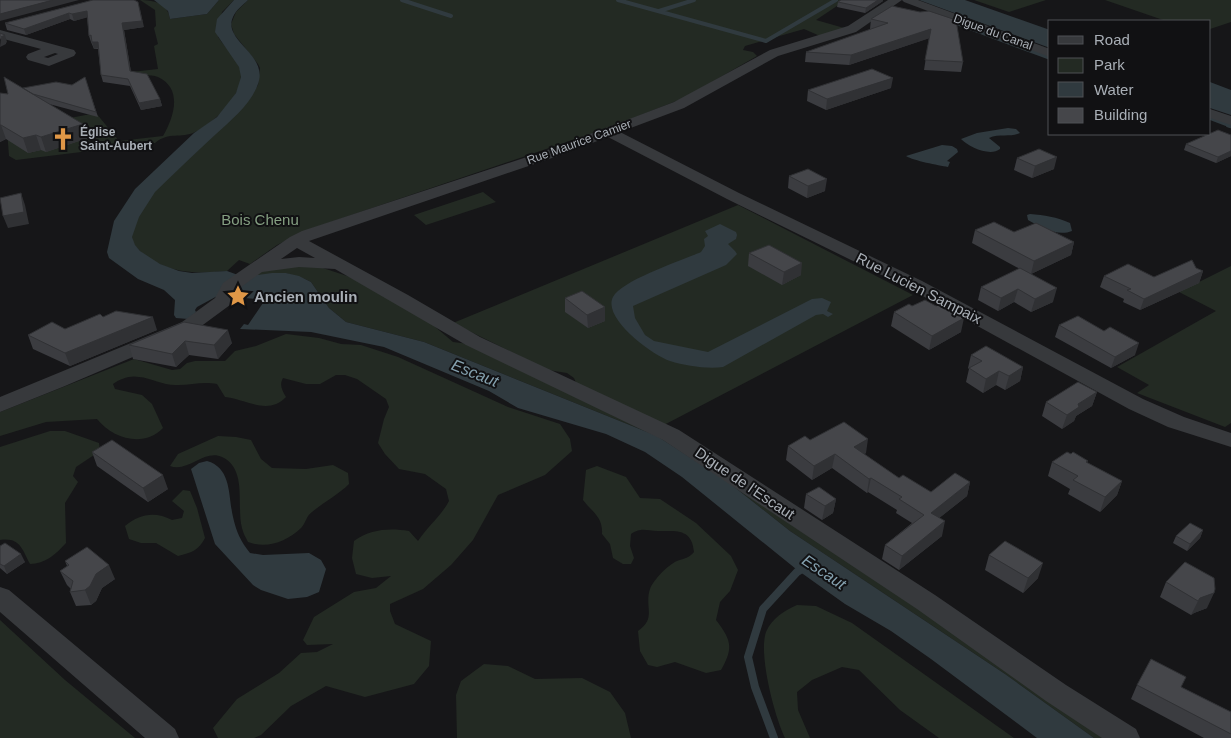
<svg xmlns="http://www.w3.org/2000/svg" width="1231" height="738" viewBox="0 0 1231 738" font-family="Helvetica,sans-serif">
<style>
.green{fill:#232a23}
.water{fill:#303a3f}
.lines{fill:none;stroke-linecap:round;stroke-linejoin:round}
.stream-far2{stroke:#303a3f;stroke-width:4}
.stream-far1{stroke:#303a3f;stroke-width:4.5}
.stream{stroke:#303a3f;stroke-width:8}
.minor{fill:#37393c;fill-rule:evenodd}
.wall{fill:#3b3c40}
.shaded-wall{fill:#303134}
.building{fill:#45464a;stroke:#303134}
.labels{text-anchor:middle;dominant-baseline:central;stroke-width:4;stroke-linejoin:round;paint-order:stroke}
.far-street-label{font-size:12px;fill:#a9afb6;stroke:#111113}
.far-poi-label{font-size:12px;font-weight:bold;fill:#a9afb6;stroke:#111113;text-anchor:start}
.park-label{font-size:15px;fill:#859f82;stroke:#111113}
.street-label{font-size:15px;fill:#a9afb6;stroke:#111113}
.poi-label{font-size:15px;font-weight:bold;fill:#a9afb6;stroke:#111113;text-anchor:start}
.water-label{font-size:16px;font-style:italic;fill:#84a0ae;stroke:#111113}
</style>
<rect width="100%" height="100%" fill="#161618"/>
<!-- green -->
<path class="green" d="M140 0C153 0 168 3 170 19L207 14 219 0H234L222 12 218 37C224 46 237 58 240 69 247 92 214 123 195 132 181 139 169 131 155 143L16 160 9 156 7 130 96 113 119 141 163 136C173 119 184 89 158 77 150 74 139 76 131 72L158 69 154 46 158 44 154 28 156 26 155 10Z
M248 0H846L816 20 844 28 820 36 804 29 745 46 743 50 753 52 757 56 684 98 605 129 310 229 277 245 250 264 239 260 227 271C196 274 168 274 142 253 138 249 132 244 132 237 132 222 146 204 154 192L244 106 258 85 260 68 258 64 234 34 231 24 236 12Z
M974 0H1046L1009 12Z
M1105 0H1231V22L1210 29V21H1166Z
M483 192 496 202 426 225 414 215Z
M738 205 913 295 662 426 577 385 574 378 567 373 548 370 453 323Z
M317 266 350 277 427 320 453 342 469 344 660 433 1109 738H1094L1005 674 790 531 728 482 657 436 424 342 346 322 329 308 311 282 305 279 286 273 250 276C270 265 295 267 317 266Z
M1231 266V423L1225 427 1137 393 1149 385 1117 367 1216 311 1179 292Z
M286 334 319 338 341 344 361 345 398 357 508 407 560 424 570 439 572 451 545 475 498 495 473 540 451 565 423 589 390 604V611L395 624 431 641 429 666 414 684 365 697 326 686 291 706 261 735 254 738H218L213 728 237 699 279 673 301 653 317 652 333 644 307 645 303 640 314 617 354 592 376 588 391 576 372 578 356 574 352 558 354 541C371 529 389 528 409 531L418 541C428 526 441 516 449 501L446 489 425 474 399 469 385 454 378 443 384 419 389 407 386 399 357 379 345 375H336L320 384H306L283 378C279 385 282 390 286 397 268 416 246 399 225 397L217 384C203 381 192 385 178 385 164 386 152 378 139 377 130 375 120 379 113 384L115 389 142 395 152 404 163 428C144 448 113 439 97 419L46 422 0 436V412L134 359 172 370 180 369 187 363 195 361H225L235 351 256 346Z
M50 431H65L99 443 100 451 76 467 73 476 78 482 65 503 66 543C56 554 45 564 30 564 22 549 20 537 0 540V447Z
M218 436 236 437 251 440 261 459 272 468 306 469 333 465 348 473 349 484C338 495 324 502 312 512 306 516 306 523 301 528 286 542 267 549 248 542 246 538 243 533 242 528 236 506 248 469 222 457 204 449 188 473 170 466L178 454Z
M597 466 626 477 640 498 660 499 696 523 731 556 738 570 730 591 720 602 716 620C731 640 734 647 721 670L706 673 675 662 657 667 648 665 640 651 638 631C657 618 644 607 650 589 654 579 668 565 677 561 685 558 689 558 694 552 692 528 676 531 658 531 646 531 642 527 631 534L630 546 634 558 631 564H623L613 558 610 544 602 534C603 517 593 513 583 500L586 470Z
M183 490 190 491 197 508 205 538C199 550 191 553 178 556L156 543H141L129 539 125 526C139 514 155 511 172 520L182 518 184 511 172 501Z
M797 605 816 606 852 623 1014 738H939L900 710 859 670 842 667 812 680 797 692 798 710 810 738H785C775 718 758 654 766 632 772 618 784 611 797 605Z
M0 620 65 680 135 738H0Z
M484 664 508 666 535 679 582 678 610 692 625 713 631 738H457L456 695 461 681Z"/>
<!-- water -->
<path class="water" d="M154 0H219L207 14 170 19 168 11Z
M234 0H248C243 5 236 10 233 17 222 41 269 54 258 84 251 104 231 120 216 134 195 153 175 173 155 192L139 217 132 237 135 245 140 251 160 264 179 271 192 273 227 271 238 275 250 276 272 273H286L299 276 311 282 329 308 346 322 424 342 657 436 728 482 790 531 1005 674 1094 738H1037L931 659 891 631 845 604 796 569 682 477 645 452 606 434 518 408 489 391 384 347 311 332 240 329 244 324 248 325 265 300 245 298 247 295 236 294 238 292 221 294 197 307 195 310 196 312 188 319 176 318 174 315 175 300 164 290 138 279 109 258 107 252 114 221 135 189 194 133 217 117 236 93 241 77 239 67 215 32 217 19Z
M919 0H965L1050 30V48Z
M1210 82 1231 90V115L1210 108Z
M1008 128 1016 129 1020 133C1010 138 999 133 989 138L1000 147V149C990 157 969 147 961 139L977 133Z
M942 145 952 146 957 149 958 152 947 161 950 162 948 167C938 165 914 161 906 156Z
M1030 214C1044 215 1057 217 1070 223L1072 231C1057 237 1041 227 1028 220L1027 215Z
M720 224 736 232 737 235 736 239 728 244 735 251 737 254 726 265 633 306 635 318 645 335 654 341 708 352 812 299 822 298 831 302 827 311 833 314 828 317 823 314 816 315 723 367C707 369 686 366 670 361 652 355 602 318 613 297 622 280 683 260 701 252L705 246 704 239 708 236 705 231Z
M207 461C232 468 228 496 233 517 236 531 241 542 250 553L263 555 309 553 321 560 326 569 319 592 307 597 288 599 261 590 253 585 215 544 191 469 199 463Z"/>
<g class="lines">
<!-- stream-far2 -->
<path class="stream-far2" d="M402 0 451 16
M618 0 766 41 836 0
M659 11 694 0
M951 21 1050 58
M1210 118 1231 126"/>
<!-- stream-far1 -->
<path class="stream-far1" d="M1228 125 1231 126"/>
<!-- stream -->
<path class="stream" d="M774 738 755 687 748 657 763 609 797 572 805 567"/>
<!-- minor -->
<path class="minor" d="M888 0H902L856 32 778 56 684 108 620 132 739 193 922 281 1143 399 1184 417 1231 433V447L1168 427 1129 409 910 289 727 199 608 137 555 157 309 241 408 295 480 337 679 430 935 595 1066 685 1136 729 1140 738H1102L1046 701 917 609 663 440 466 345 335 269 299 267 262 272 237 290 230 305 196 330 65 386 0 412V397L182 322 215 298 223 283 290 237 302 231 545 151 674 102 770 50 848 26ZM297 248 315 258 299 257 281 259Z
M902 0H918L1050 49V57L904 2Z
M0 30 74 50 76 53 74 56 49 66 28 60 26 57 28 54 41 49 0 38ZM55 53 58 54 48 58 44 57Z
M1210 109 1231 116V125L1210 118Z
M0 587 9 590 175 729 179 738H145L0 612Z"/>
</g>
<!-- wall -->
<path class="wall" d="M93 0 144 27 124 30 131 72 160 99 162 106 141 110 130 86 103 82 101 75 98 49H94L91 42 89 36 87 17 74 21 70 19 26 35 7 30 5 23Z
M883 1 865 13 837 7 838 2Z
M892 6 963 62 961 72 924 70 929 38 849 65 805 62 806 52 872 29H870L871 19Z
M85 77 98 117 49 104 88 138 46 152 41 150 28 153 6 139 0 142V93L8 94 23 88 72 85Z
M891 88 826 110 807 101 808 90Z
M1231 135V156L1216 163 1184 150 1186 144Z
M1017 158 1054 169 1032 178 1014 170Z
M789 176 825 191 807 198 788 188Z
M975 230 1014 232 1074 242 1071 255 1031 274 1053 302 1031 312 1014 302 998 311 978 300 981 287 1020 269 972 243Z
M749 253 801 275 782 285 748 266Z
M1196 268 1203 271 1199 283 1140 310 1123 302 1124 299 1100 287 1104 276 1154 277Z
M565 298 605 321 588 328 565 312Z
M894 312 961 332 929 350 891 326Z
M103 317 157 330 70 366 33 349 28 335 65 329Z
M184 322 232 343 218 359 189 355 176 367 133 359 129 345Z
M1059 325 1135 355 1111 368 1055 337Z
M971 355 1023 367 1020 381 1005 390 996 385 983 393 966 382 969 369 968 368Z
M1097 392 1092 406 1076 416 1074 421 1062 429 1042 416 1046 402Z
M810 440 866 453 864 454 899 478 931 492 970 482 967 496 939 518 942 536 899 570 882 559 885 545 912 523 896 513 897 510 868 492 867 493 832 468 812 480 786 460 788 446Z
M92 452 168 489 148 502 97 466Z
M1071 454 1122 481 1117 495 1100 512 1068 494 1070 489 1048 476 1052 462Z
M806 494 836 499 833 513 822 520 804 508Z
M1203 530 1200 538 1187 551 1173 543 1176 536Z
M0 546 25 562 7 574 0 568Z
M989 555 1038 578 1023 593 985 570Z
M65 561 115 579 102 588 96 601 91 605 76 606 70 592 71 589 67 585 60 571 67 566Z
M1185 562 1207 608 1194 613 1191 615 1160 597 1166 582Z
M1137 685 1181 687 1231 712V738H1204L1131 699Z"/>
<!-- shaded-wall -->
<path class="shaded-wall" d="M53 0H79L0 21V14Z
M878 0H883V1L865 13 866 8Z
M140 9 144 27 124 30 132 78 130 71 122 23Z
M87 11 89 17 74 21 72 14Z
M69 13 70 19 26 35 24 29Z
M931 29 930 38 849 65 851 55Z
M5 35 7 42 6 43V44L0 47 1 37Z
M92 42H98L99 48 94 49Z
M893 78 891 88 826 110 827 99Z
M160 99 162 106 141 110 139 103Z
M83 124 88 138 46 152 41 137Z
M0 125H1L6 139 0 142Z
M36 135 41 150 28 153 23 138Z
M1231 151V156L1216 163 1218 157Z
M1057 157 1054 169 1032 178 1035 166Z
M827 179 825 191 807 198 808 186Z
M21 193 25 205 29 224 8 228 3 216Z
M1074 242 1071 255 1031 274 1034 261Z
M802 263 801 275 782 285 784 272Z
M1203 271 1199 283 1140 310 1144 299Z
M1057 288 1053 302 1031 312 1035 299Z
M1018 289 1014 302 998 311 1001 298Z
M605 307V321L588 328 587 315Z
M153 317 157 330 70 366 65 353Z
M964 318 961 332 929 350 932 336Z
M228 330 232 343 218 359 214 345Z
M185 341 189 355 176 367 172 354Z
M1139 343 1135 355 1111 368 1115 357Z
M1023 367 1020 381 1005 390 1009 376Z
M999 371 996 385 983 393 986 379Z
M1097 392 1092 406 1076 416 1074 421 1062 429 1067 415 1078 404Z
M868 439 866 453 852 461 854 447Z
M835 454 832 468 812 480 814 466Z
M163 475 168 489 148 502 143 488Z
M871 478 868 492 867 493 869 479Z
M1122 481 1117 495 1100 512 1105 497Z
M970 482 967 496 928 527 931 513Z
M836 499 833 513 822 520 825 506Z
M945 521 942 536 899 570 902 556Z
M1203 530 1200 538 1187 551 1190 544Z
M21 554 25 562 7 574 4 566Z
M1043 563 1038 578 1023 593 1028 578Z
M109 565 115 579 102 588 96 601 91 605 85 590 96 574Z
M1214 593 1207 608 1194 613 1191 615 1198 601 1200 598Z"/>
<!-- building -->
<path class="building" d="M0 0H53L0 14Z
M93 0H134L138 2 142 21 122 23 130 71 147 74 160 99 139 103 128 79 101 75 98 42H92L91 35 89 36 87 11 72 14 69 13 24 29 5 23Z
M841 0H878L866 8 838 2Z
M892 6 920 12 929 11 956 20 963 62 925 60 931 29 851 55 806 52 888 23 871 19Z
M0 33 5 35 1 37 4 38 0 39Z
M872 69 893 78 827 99 808 90Z
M4 77 83 124 41 137 36 135 23 138 1 125H0V93L8 94Z
M85 77 96 112 33 94 23 88 56 82 72 85Z
M1218 130 1231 135V151L1218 157 1186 144Z
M1039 149 1057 157 1035 166 1017 158Z
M808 169 827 179 808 186 789 176Z
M21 193 24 212 3 216 0 198Z
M994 222 1014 232 1036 223 1074 242 1034 261 975 230Z
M769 245 802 263 784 272 749 253Z
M1192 260 1196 268 1203 271 1144 299 1127 290 1131 289 1104 276 1128 264 1154 277Z
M1020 268 1057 288 1035 299 1018 289 1001 298 981 287Z
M582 291 605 307 587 315 565 298Z
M925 300 936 306 939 305 964 318 932 336 894 312 909 304 912 306Z
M116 311 153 317 65 353 28 335 52 322 65 329 100 314 103 317Z
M1078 316 1104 331 1110 327 1139 343 1115 357 1059 325Z
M184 322 228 330 214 345 185 341 172 354 129 345Z
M986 346 1023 367 1009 376 999 371 986 379 969 368 982 361 971 355Z
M1078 382 1097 392 1078 404 1079 407 1067 415 1046 402Z
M844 422 868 439 854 447 899 478 903 475 931 492 955 473 970 482 931 513 945 521 902 556 885 545 924 515 899 499 902 497 871 478 869 479 835 454 814 466 788 446 805 436 810 440Z
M112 440 163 475 143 488 92 452Z
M1067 452 1071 454 1073 452 1088 461 1086 462 1122 481 1105 497 1073 480 1078 476 1052 462Z
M819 487 836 499 825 506 806 494Z
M1190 523 1203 530 1190 544 1176 536Z
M1005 541 1043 563 1028 578 989 555Z
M5 543 21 554 4 566 0 564V546Z
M87 547 109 565 96 574 90 586 85 590 70 592 73 581 60 571 69 565 65 561Z
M1185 562 1214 578 1215 589 1214 593 1200 598 1198 601 1166 582Z
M1151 659 1186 677 1181 687 1231 712V734L1137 685Z"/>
<!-- icons -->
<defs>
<symbol id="church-bare" viewBox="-9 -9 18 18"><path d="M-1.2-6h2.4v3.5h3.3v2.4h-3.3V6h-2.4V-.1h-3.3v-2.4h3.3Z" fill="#df9747" stroke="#111113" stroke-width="2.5" paint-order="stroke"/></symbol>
<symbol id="sight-bare" viewBox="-9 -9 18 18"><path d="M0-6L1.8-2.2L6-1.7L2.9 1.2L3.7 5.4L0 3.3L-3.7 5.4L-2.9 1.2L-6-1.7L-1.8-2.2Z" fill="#df9747" stroke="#111113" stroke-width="2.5" paint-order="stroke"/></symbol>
</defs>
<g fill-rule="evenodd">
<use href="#church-bare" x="47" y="123" width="32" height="32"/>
<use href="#sight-bare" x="222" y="280" width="32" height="32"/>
</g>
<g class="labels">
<!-- far-street labels -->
<g class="far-street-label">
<text transform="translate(993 32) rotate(20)">Digue du Canal</text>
<text transform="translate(579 142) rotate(-20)">Rue Maurice Camier</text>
</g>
<!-- far-poi labels -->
<g class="far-poi-label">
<text x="80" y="132">Église<tspan x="80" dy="14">Saint-Aubert</tspan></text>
</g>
<!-- park labels -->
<g class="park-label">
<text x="260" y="219">Bois Chenu</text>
</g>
<!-- street labels -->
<g class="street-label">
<text transform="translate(919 288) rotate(27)">Rue Lucien Sampaix</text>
<text transform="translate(745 483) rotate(34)">Digue de l'Escaut</text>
</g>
<!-- poi labels -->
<g class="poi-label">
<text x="254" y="296">Ancien moulin</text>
</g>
<!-- water labels -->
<g class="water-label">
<text transform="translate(475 373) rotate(22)">Escaut</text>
<text transform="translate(824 572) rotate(34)">Escaut</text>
</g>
</g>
<!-- legend -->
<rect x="1048" y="20" width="162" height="115" fill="#111113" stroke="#4e5054"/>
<rect x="1058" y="36" width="25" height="8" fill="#37393c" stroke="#4e5054"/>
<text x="1094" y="45" font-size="15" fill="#a9afb6">Road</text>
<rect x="1058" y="58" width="25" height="15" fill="#232a23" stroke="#4e5054"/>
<text x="1094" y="70" font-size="15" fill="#a9afb6">Park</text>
<rect x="1058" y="82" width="25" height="15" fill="#303a3f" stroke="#4e5054"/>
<text x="1094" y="95" font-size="15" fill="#a9afb6">Water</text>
<rect x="1058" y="108" width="25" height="15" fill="#45464a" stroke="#4e5054"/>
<text x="1094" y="120" font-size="15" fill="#a9afb6">Building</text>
</svg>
